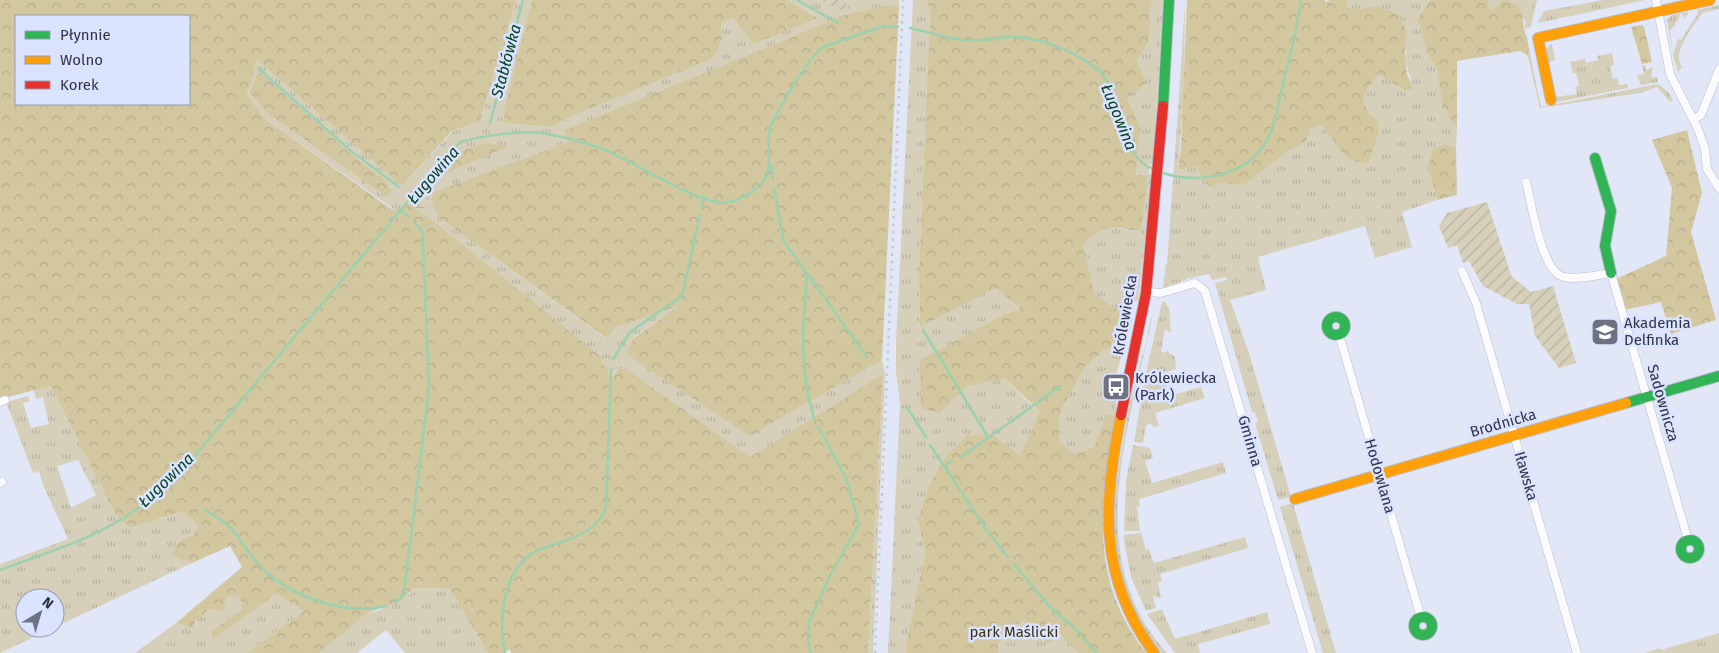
<svg xmlns="http://www.w3.org/2000/svg" width="1719" height="653" viewBox="0 0 1719 653" font-family="'Fira Sans',sans-serif">
<style>
.grass{fill:url(#grass-tufts);fill-rule:evenodd}
.forest{fill:url(#forest-crowns);fill-rule:evenodd}
.wetland{fill:url(#wetland-marsh)}
.garden{fill:url(#garden-furrows)}
.lines{fill:none;stroke-linecap:round;stroke-linejoin:round}
.stream{stroke:#9bd1af;stroke-width:2.5}
.street-casing{stroke:#b8bdcc;stroke-width:9}
.fast-casing{stroke:#b8bdcc;stroke-width:12}
.slow-casing{stroke:#b8bdcc;stroke-width:12}
.jam-casing{stroke:#b8bdcc;stroke-width:12}
.street{stroke:#fbfbfe;stroke-width:8}
.fast{stroke:#30b455;stroke-width:10}
.slow{stroke:#ff9f0a;stroke-width:10}
.jam{stroke:#e5322d;stroke-width:10}
.rail{stroke:#c8c9ce;stroke-width:2.5;stroke-dasharray:2.5 5;stroke-linecap:butt}
.labels{text-anchor:middle;dominant-baseline:central;stroke-width:5;stroke-linejoin:round;paint-order:stroke}
.street-label{font-size:15px;fill:#2e3345;stroke:#dae3ff}
.poi-label{font-size:15px;fill:#2e3345;stroke:#dae3ff;text-anchor:start}
.park-label{font-size:15px;fill:#3f330f;stroke:#dae3ff}
.water-label{font-size:16px;font-style:italic;fill:#07411f;stroke:#dae3ff}
</style>
<defs>
<pattern id="grass-tufts" width="24" height="20" patternUnits="userSpaceOnUse" patternTransform="scale(1.25)"><rect width="24" height="20" fill="#d6cfba"/><path d="M3 7l-1-3M5 7V3M7 7l1-3M15 17l-1-3M17 17v-4M19 17l1-3" fill="none" stroke="#b8b2a1"/></pattern>
<pattern id="forest-crowns" width="20" height="18" patternUnits="userSpaceOnUse" patternTransform="scale(1.25)"><rect width="20" height="18" fill="#d3c7a0"/><path d="M2 6a3 3 0 1 1 6 0M12 15a3 3 0 1 1 6 0" fill="none" stroke="#b5ab8b"/></pattern>
<pattern id="wetland-marsh" width="20" height="14" patternUnits="userSpaceOnUse" patternTransform="scale(1.25)"><rect width="20" height="14" fill="#d6cfba"/><path d="M1 5h8M5 5V1M11 12h8M15 12V8" fill="none" stroke="#b8b2a1"/></pattern>
<pattern id="garden-furrows" width="10" height="10" patternUnits="userSpaceOnUse" patternTransform="scale(1.25)"><rect width="10" height="10" fill="#d6cfba"/><path d="M-1 1l2-2M0 10L10 0M9 11l2-2" fill="none" stroke="#b8b2a1"/></pattern>
</defs>
<rect width="100%" height="100%" fill="#e2e7f7"/>
<!-- grass -->
<path class="grass" d="M516 0H532L504 109V123L552 127 565 119 707 61 722 39 721 24 732 17 753 44 817 17 787 0H821L847 13 846 0H899V6L891 5 847 14 566 130 568 142 433 193 432 199 438 217 605 338 617 327 680 305 634 337 750 436 882 360 885 373 873 653H868L883 374 750 457 627 369 619 368 615 371 609 381 395 210 265 119 247 95 257 58 402 186 452 132 480 121ZM257 74 384 179 392 189 387 197 269 115 255 80ZM491 143 507 147 432 178Z
M913 0H927L930 13 919 270 920 326 996 288 1021 309 1005 314 940 413 968 386 1006 379 1033 407 1041 412 1020 456 918 521 925 552 905 649 906 653H888L900 403 896 372V343Z
M1151 0H1163L1153 165 1149 164V174L1152 176 1138 301H1134L1131 324 1125 321 1116 309 1095 294 1083 246C1102 221 1114 228 1141 232L1148 176 1136 174 1141 128 1127 98 1146 84 1137 60 1149 42Z
M1185 0 1184 92 1178 170 1197 167 1204 182 1244 184 1284 154 1306 142 1310 129 1320 125 1330 133 1337 143 1377 120C1357 103 1363 91 1379 74L1405 91 1414 89C1406 66 1404 59 1407 34L1376 6 1359 9 1347 7 1348 0H1430L1426 6 1428 54 1437 70 1442 103 1448 117 1457 128 1456 148 1446 144 1428 167 1437 200 1402 212 1412 247 1375 258 1365 226 1258 257 1266 290 1230 300 1249 353 1291 497 1278 500 1255 423 1258 422 1255 412H1252L1215 283 1227 280 1226 277 1212 280 1209 274 1190 278 1163 288 1166 264H1167C1173 179 1180 88 1185 0Z
M1488 0H1537L1531 27 1525 29C1531 56 1535 82 1541 107L1658 84 1668 92 1673 100 1670 102 1657 87 1640 93 1540 108 1528 56C1531 44 1524 32 1525 19L1503 1 1494 10 1488 5Z
M1603 0H1645L1538 23 1544 11Z
M1719 5V9L1702 13C1693 27 1671 52 1682 67L1678 72 1673 55 1678 39 1681 40 1698 13 1697 10Z
M1689 12 1685 18 1682 14H1680L1678 21 1675 22 1676 25 1670 30 1672 47 1667 20 1672 15Z
M1552 44 1555 60 1549 62 1546 49Z
M1612 53 1614 65 1610 66 1613 79 1617 78 1619 85 1627 84 1628 88 1557 102 1556 97 1577 94 1575 87 1579 86 1576 73 1573 74 1570 62 1585 59 1586 63 1598 60 1597 56Z
M1642 65H1645L1646 70 1653 67 1651 78 1657 77 1658 82 1641 85 1637 75 1644 74Z
M1164 301 1169 308 1171 333 1165 329 1161 351 1164 353 1169 350 1168 352 1175 357 1176 369 1163 373 1169 396 1201 387 1205 398 1155 413 1159 426 1155 427 1149 423 1146 426 1143 443 1134 442 1145 377 1162 302Z
M1153 314C1130 425 1080 557 1167 653H1161L1157 648C1108 581 1108 520 1123 442 1128 412 1134 383 1143 354 1148 341 1148 325 1153 314Z
M1124 348 1115 378 1117 379 1114 395 1116 396V415L1106 416 1094 447 1074 454 1059 441 1060 412 1085 367 1105 349Z
M51 386 116 515 120 518 161 519 183 512 199 526 192 536 181 540 172 555 192 563 55 627V598H25V628H53L0 653V564L68 539 43 485 39 471 33 473 6 402 28 396 30 401 23 403 31 428 49 424 43 397 36 399 34 390ZM78 460 96 495 71 508 57 466Z
M1133 445 1150 448 1153 458 1145 461 1152 483 1223 462 1226 473 1139 499 1140 506 1137 507 1140 531H1124L1126 481Z
M1296 502 1294 507 1336 653H1323L1280 507Z
M1141 533 1146 550 1149 549 1154 563 1245 537 1248 548 1160 574 1162 581 1158 583 1161 598 1153 596 1156 608 1146 611 1131 577 1123 535Z
M414 588H449L488 653H405L386 630 357 653H320L367 613 378 611 410 594Z
M235 594 245 607 216 628 276 594 304 611 247 653H135L176 623 194 629C196 612 222 602 235 594Z
M1004 609 1054 617 1089 653H976Z
M1162 609 1175 639 1267 612 1270 624 1198 644 1200 653H1175L1147 614Z
M1719 633V653H1644L1660 648 1661 650Z"/>
<!-- forest -->
<path class="forest" d="M0 0H516L480 121 451 132 402 186 257 59 247 95 265 119 390 208 395 210 414 202 417 211 427 216 594 351 602 358V364L607 368 609 380 619 368 627 369 750 457 883 374 868 653H511L510 649 504 653H488L449 588H414L401 601 367 613 320 653H247L304 611 276 594 211 640 216 628 245 607 235 594 226 599 223 611 209 609 195 622 194 629 176 623 242 567 230 546 192 563 171 555 181 540 192 536 199 526 183 512 130 527 116 515 111 506 51 386 0 399ZM16 16H189V104H16Z
M532 0H787L818 18 753 44 732 17 721 24 722 39 714 57 707 61 565 119 552 127 504 123V109Z
M927 0H1151L1149 42 1137 60 1146 84 1127 98 1141 128 1136 174 1148 176 1141 232C1114 226 1101 223 1083 246L1095 294 1116 309 1125 321 1131 324 1124 348 1105 349 1085 367 1060 412 1059 441 1074 454 1094 447 1106 415H1116C1101 503 1087 576 1146 653H1079L1058 632 1055 631 1053 642H1045L1044 634 1041 633 1038 639H1032L1025 620C1008 627 999 633 998 653H906L905 649 925 552 918 521 928 488 947 455 968 435 995 436 1020 456 1040 412 1006 379 968 386 940 413 921 408 920 360 1005 314 1021 309 996 288 920 327 919 270 930 13Z
M1187 0H1325V2L1330 0H1348L1347 7 1359 9 1376 6 1400 15 1407 34 1405 52 1407 74 1414 89 1405 91 1379 74C1363 91 1357 104 1377 120L1379 132 1368 163C1336 162 1342 142 1320 125L1310 129 1306 142 1284 154 1244 185 1219 183 1213 188 1204 182 1197 167 1178 170 1181 147Z
M1430 0H1488V5L1493 10 1503 0C1526 6 1521 14 1525 33 1528 41 1530 48 1528 56L1520 51 1457 61V128L1448 117 1442 103 1437 70 1428 54 1418 19Z
M891 5 899 6 882 360 750 436 626 354 634 338 678 306 617 327 606 338 438 217 432 200V193L568 142 565 130 847 14Z
M1641 25 1644 27 1652 62 1642 64 1631 27Z
M261 73 352 154 384 179 392 190 387 197 269 115 250 93 257 74Z
M1687 130 1702 193 1691 232 1716 320 1671 334 1661 302 1624 310 1616 279 1666 256 1672 188 1652 140Z
M491 143 508 147 431 179C455 155 456 149 491 143Z
M1446 144 1456 148 1457 195 1437 200 1428 167 1433 149Z"/>
<!-- wetland -->
<path class="wetland" d="M428 189 430 212 427 216C418 215 416 210 414 202Z"/>
<!-- garden -->
<path class="garden" d="M821 0H846L847 14Z
M1487 202 1512 277 1531 292 1553 286 1576 363 1559 368 1535 336 1529 304H1517L1483 286 1469 261 1463 263 1457 245 1448 248 1439 226 1447 213Z"/>
<g class="lines">
<!-- stream -->
<path class="stream" d="M797 0 838 23
M910 28C928 32 945 37 962 40 977 42 993 38 1008 37 1039 36 1071 50 1096 68 1124 88 1114 155 1155 170
M258 68 352 152 399 187
M490 123 523 0
M771 165 773 179
M1160 172C1197 185 1249 177 1268 138 1277 119 1280 96 1285 75 1292 50 1298 26 1301 0
M774 187 783 240 867 357
M702 206 704 197
M400 210 408 216
M807 274C803 324 799 371 814 419
M923 330 988 437
M613 359 630 332 682 296 700 215
M906 406 926 437
M930 445 988 532 1008 557
M961 457 1061 386
M944 466 952 461
M167 483 172 486
M205 510C214 516 226 522 233 530 243 542 249 556 261 567 293 598 343 615 387 606
M1013 563 1051 608 1077 630 1097 653
M0 570C46 553 97 538 137 509 157 494 175 477 192 459L452 149 461 142C481 136 526 129 547 134 568 138 592 144 612 153 644 168 683 195 718 202 731 205 750 195 759 186 777 170 764 148 770 129 776 111 805 65 818 51L823 47 883 26 898 27
M396 602 404 594 429 388 423 239 422 231 414 222
M505 653C498 620 503 563 541 549 567 539 593 537 606 508L611 369
M811 653 808 641 809 622 829 578 859 524 846 478 818 426"/>
<defs>
<path id="street" d="M1656 0 1670 74 1698 129 1705 149 1707 169 1719 188
M1693 119 1701 115 1719 70
M1526 182C1532 204 1541 272 1564 277 1579 280 1596 275 1611 273L1688 540
M1462 271 1476 303 1577 653
M1146 292 1161 293 1195 283 1205 291 1312 653
M1339 334 1421 618
M0 402 5 400
M0 483 2 482"/>
<path id="fast" d="M1163 106 1169 0
M1595 158 1611 211 1605 246 1611 273
M1327 326a9 9 0 1 1 18 0a9 9 0 1 1-18 0Z
M1626 403 1719 376
M1681 549a9 9 0 1 1 18 0a9 9 0 1 1-18 0Z
M1414 626a9 9 0 1 1 18 0a9 9 0 1 1-18 0Z"/>
<path id="slow" d="M1551 100 1538 38 1710 0
M1121 415C1103 504 1098 577 1154 653
M1295 499 1626 403"/>
<path id="jam" d="M1121 415 1146 293 1163 106"/>
</defs>
<!-- street casing -->
<use href="#street" class="street-casing"/>
<!-- fast casing -->
<use href="#fast" class="fast-casing"/>
<!-- slow casing -->
<use href="#slow" class="slow-casing"/>
<!-- jam casing -->
<use href="#jam" class="jam-casing"/>
<!-- street -->
<use href="#street" class="street"/>
<!-- fast -->
<use href="#fast" class="fast"/>
<!-- slow -->
<use href="#slow" class="slow"/>
<!-- jam -->
<use href="#jam" class="jam"/>
<!-- rail -->
<path class="rail" d="M875 653 903 0"/>
</g>
<!-- icons -->
<defs>
<symbol id="school-square" viewBox="-11 -11 22 22"><rect x="-9" y="-9" width="18" height="18" rx="4" fill="#6d7283" stroke="#dae3ff"/><path d="M0-5L7-2L0 1L-7-2ZM-4 1L0 2.5L4 1V4Q0 6-4 4Z" fill="#fff"/></symbol>
<symbol id="bus-square" viewBox="-11 -11 22 22"><rect x="-9" y="-9" width="18" height="18" rx="4" fill="#6d7283" stroke="#dae3ff"/><path d="M-5-6H5V4H4V6H2V4H-2V6H-4V4H-5ZM-3.5-4V0h7V-4ZM-3.5 1.2v1.5H-2V1.2ZM2 1.2v1.5H3.5V1.2Z" fill="#fff"/></symbol>
</defs>
<g fill-rule="evenodd">
<use href="#school-square" x="1589" y="316" width="32" height="32"/>
<use href="#bus-square" x="1100" y="371" width="32" height="32"/>
</g>
<g class="labels">
<!-- street labels -->
<g class="street-label">
<text transform="translate(1125 315) rotate(-80)">Królewiecka</text>
<text transform="translate(1663 403) rotate(74)">Sadownicza</text>
<text transform="translate(1503 423) rotate(-16)">Brodnicka</text>
<text transform="translate(1250 441) rotate(74)">Gminna</text>
<text transform="translate(1380 476) rotate(74)">Hodowlana</text>
<text transform="translate(1526 476) rotate(74)">Iławska</text>
</g>
<!-- poi labels -->
<g class="poi-label">
<text x="1624" y="323">Akademia<tspan x="1624" dy="17">Delfinka</tspan></text>
<text x="1135" y="378">Królewiecka<tspan x="1135" dy="17">(Park)</tspan></text>
</g>
<!-- park labels -->
<g class="park-label">
<text x="1014" y="632">park Maślicki</text>
</g>
<!-- water labels -->
<g class="water-label">
<text transform="translate(506 61) rotate(-75)">Stabłówka</text>
<text transform="translate(1119 117) rotate(68)">Ługowina</text>
<text transform="translate(433 175) rotate(-49)">Ługowina</text>
<text transform="translate(166 480) rotate(-44)">Ługowina</text>
</g>
</g>
<!-- legend -->
<rect x="15" y="15" width="175" height="90" fill="#dae3ff" stroke="#959db5"/>
<rect x="25" y="31" width="25" height="8" fill="#30b455" stroke="#959db5"/>
<text x="60" y="40" font-size="15" fill="#2e3345">Płynnie</text>
<rect x="25" y="56" width="25" height="8" fill="#ff9f0a" stroke="#959db5"/>
<text x="60" y="65" font-size="15" fill="#2e3345">Wolno</text>
<rect x="25" y="81" width="25" height="8" fill="#e5322d" stroke="#959db5"/>
<text x="60" y="90" font-size="15" fill="#2e3345">Korek</text>
<!-- north arrow -->
<g transform="translate(40 613) rotate(38)"><circle r="24" fill="#dae3ff" stroke="#959db5"/>
<path d="M0-4L9 19L0 12L-9 19Z" fill="#6d7283"/>
<text y="-8" font-size="14" font-weight="bold" text-anchor="middle" fill="#2e3345">N</text>
</g>
</svg>
